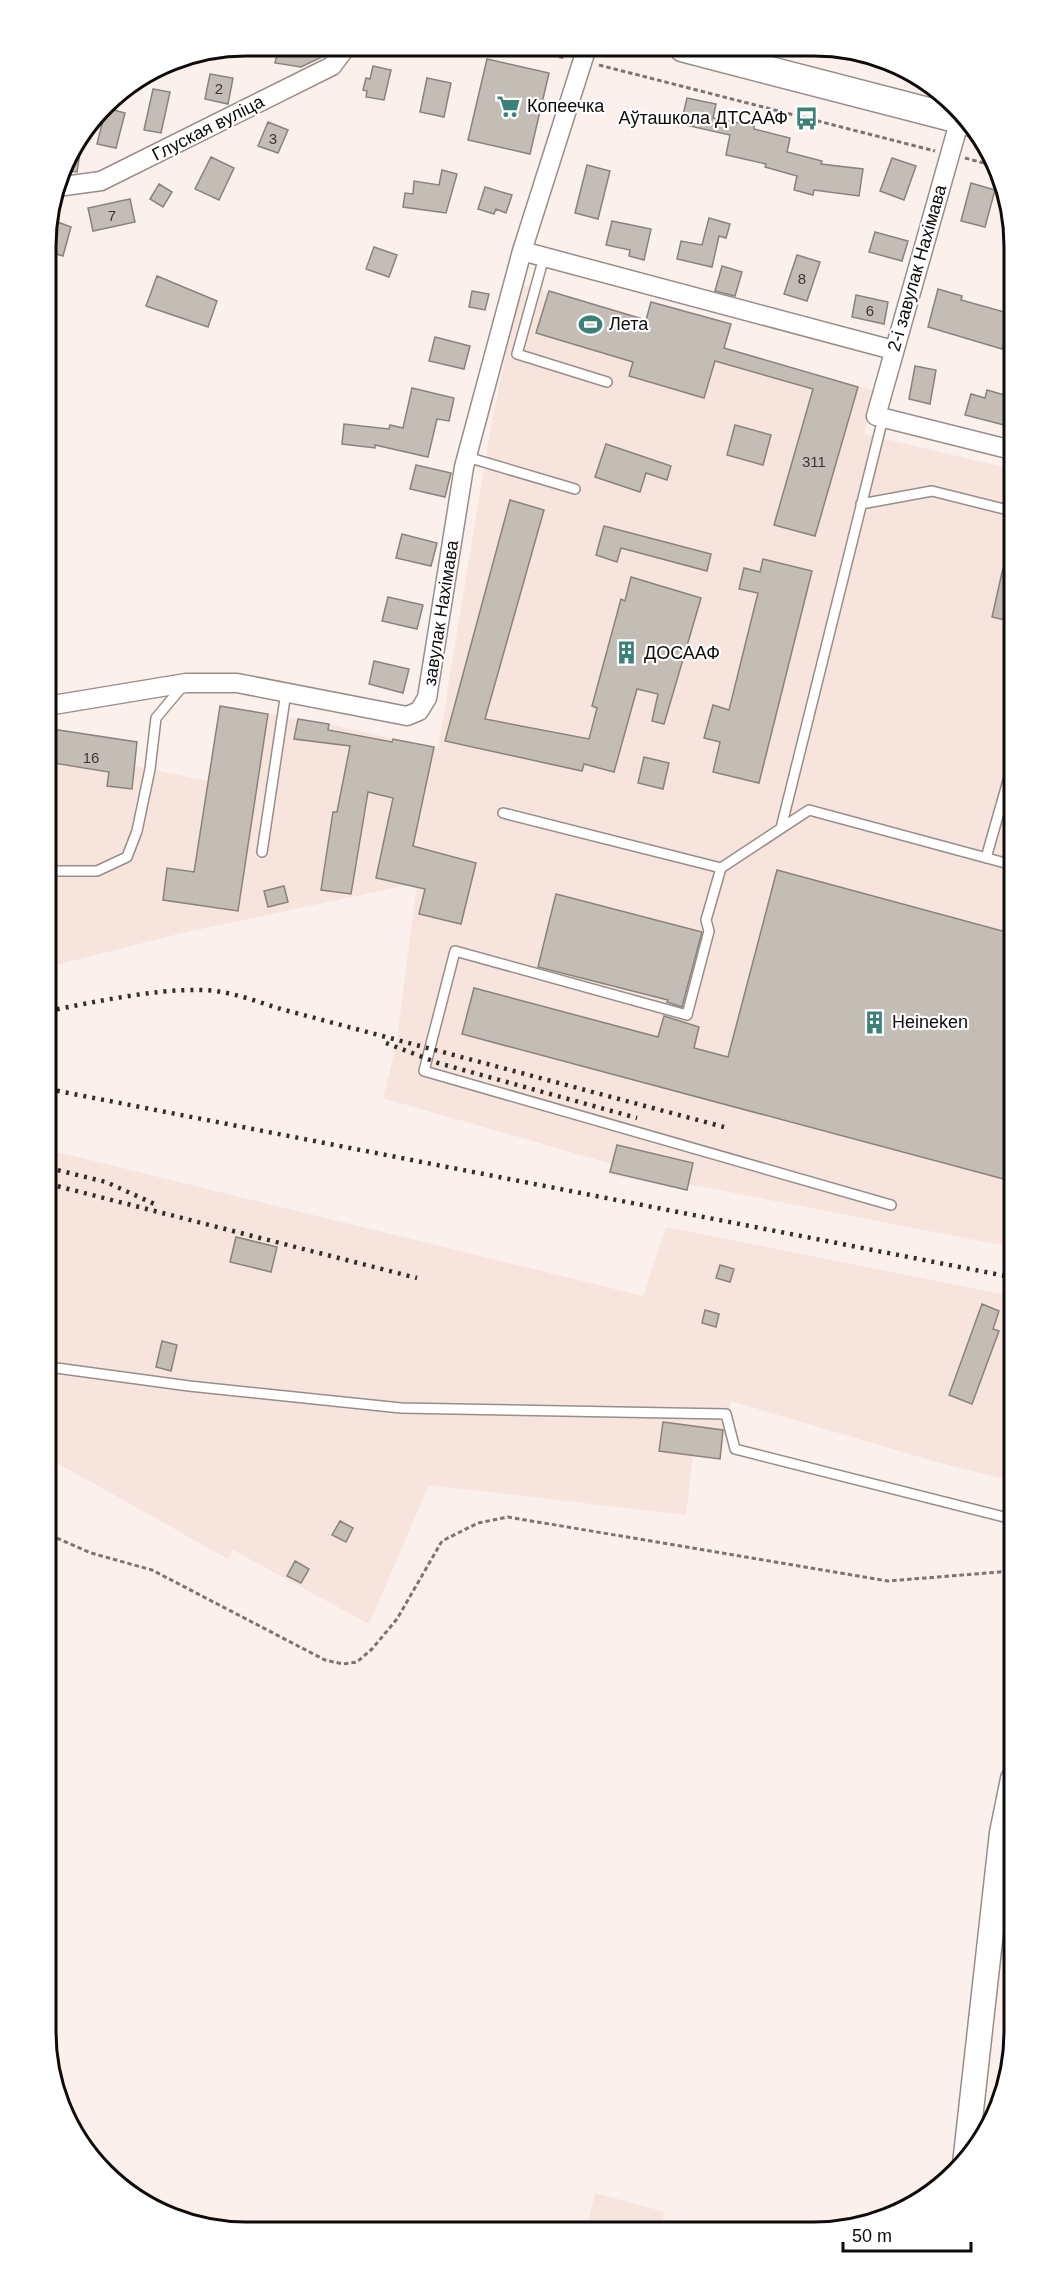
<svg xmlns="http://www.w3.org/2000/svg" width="1059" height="2278" viewBox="0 0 1059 2278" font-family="Arial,sans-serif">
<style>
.built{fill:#f7e4dc}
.green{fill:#a0f4cd}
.building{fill:#c3bdb5;stroke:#88837b;stroke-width:1.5}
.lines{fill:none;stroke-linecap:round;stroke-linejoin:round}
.lane-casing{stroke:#978e89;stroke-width:12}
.street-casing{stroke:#978e89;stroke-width:21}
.secondary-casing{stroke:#978e89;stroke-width:27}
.primary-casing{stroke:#978e89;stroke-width:30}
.path{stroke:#7b7471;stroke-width:3;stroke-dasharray:4.5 3;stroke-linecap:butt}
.lane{stroke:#fff;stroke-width:9}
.street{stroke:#fff;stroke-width:18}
.secondary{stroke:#fff;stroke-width:24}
.primary{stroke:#fff;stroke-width:27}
.rail{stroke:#322e2c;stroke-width:4.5;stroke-dasharray:3 6;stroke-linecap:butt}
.labels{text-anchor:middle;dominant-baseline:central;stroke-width:4.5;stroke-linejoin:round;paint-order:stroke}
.number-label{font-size:15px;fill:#3b3834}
.poi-label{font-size:18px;fill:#0e0b09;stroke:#fff;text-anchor:start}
.street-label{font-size:18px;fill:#0e0b09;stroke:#fff}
.rim{fill:none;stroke:#0e0b09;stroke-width:3}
</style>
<rect width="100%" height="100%" fill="#fbf0ec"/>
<!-- built -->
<path class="built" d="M520 284 646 320 651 302 731 324 724 348 875 391 864 434 1008 468 1011 1247 688 1184 687 1190 608 1174 612 1164 383 1098 396 1047 417 883 178 934 48 967 47 729 137 742 135 766 208 781 220 706 329 724 438 749 490 432Z
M49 1150 643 1296 666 1227 1011 1296 1012 1481 933 1461 731 1401 720 1459 693 1456 686 1515 429 1485 369 1624 233 1550 228 1559 50 1459Z
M595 2193 665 2212 661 2227H587Z"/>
<!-- green -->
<path class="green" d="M810 49H853L896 70Z
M1013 1957 1014 2046 999 2109 993 2118Z"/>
<!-- building -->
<path class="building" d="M279 45H282L333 46 326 55 301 67 275 63Z
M487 59 549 73 530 154 468 140Z
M373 66 391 70 384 100 366 97 367 91 363 90 366 78 370 79Z
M210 74 233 78 228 104 205 99Z
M427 78 451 83 444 117 420 112Z
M153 89 170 92 161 133 144 130Z
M687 98 716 104 713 118 754 126V129L790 138 787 152 822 161 821 164 863 169 859 196 814 190 813 195 794 190 797 176 765 167 766 164 726 155 730 135 681 124Z
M106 108 125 113 116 148 97 144Z
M268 122 288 130 278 153 258 146Z
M83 134 77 172 62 170 65 157Z
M211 157 234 168 219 200 195 189Z
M892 158 916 166 904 200 880 191Z
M587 165 610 171 598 219 575 213Z
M442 170 457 174 446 213 403 207 405 193 413 194 414 181 439 185Z
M971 183 995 190 985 227 961 221Z
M159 184 172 192 163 207 150 199Z
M485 187 512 195 506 213 496 209 494 214 478 209Z
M130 199 135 222 93 231 88 208Z
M709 218 730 224 726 238 719 236 712 267 677 259 681 241 702 245Z
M55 221 71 227 63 256 46 251Z
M612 221 651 229 644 260 629 256 630 250 606 245Z
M875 232 908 241 902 261 869 252Z
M374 247 397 255 389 277 366 269Z
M797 255 820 262 807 301 784 294Z
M722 266 742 272 735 296 715 291Z
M157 276 217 301 208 327 146 306Z
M938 289 962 296 961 300 1008 313V328L1002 349 928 327Z
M472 291 489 294 485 310 469 307Z
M549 291 646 320 651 302 731 324 724 348 858 387 815 536 774 525 813 389 715 361 704 398 629 376 633 362 536 333Z
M856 295 888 302 884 324 852 317Z
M435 337 470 346 464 369 429 361Z
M915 366 936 370 930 404 909 399Z
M412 388 454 398 449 421 437 419 428 457 375 445V448L342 444 344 424 389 429 390 425 403 428Z
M987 390 1008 396V426L965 415 971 394 985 398Z
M735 425 771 435 763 465 727 455Z
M606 444 671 466 667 480 646 473 640 492 595 477Z
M416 465 451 473 445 497 410 489Z
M510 500 544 510 485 719 589 739 597 708 592 706 621 599 625 601 631 577 701 598 664 724 652 721 658 694 637 689 614 772 584 764 582 771 445 741Z
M604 526 711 554 707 571 621 548 617 562 596 555Z
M402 534 437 543 431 566 396 558Z
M763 559 812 571 759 783 713 772 720 742 704 738 713 705 729 710 758 593 739 589 744 568 760 572Z
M1003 568H1008L1009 621 992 617Z
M388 597 423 605 417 629 382 621Z
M374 661 409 669 403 693 369 684Z
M220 706 268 714 238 911 163 900 167 868 194 872Z
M298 719 329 724 328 730 392 742 393 739 434 747 413 846 476 863 461 924 419 914 425 889 376 878 393 798 368 792 351 894 321 890 333 812H337L350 746 294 739Z
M52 729 137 742 132 789 107 786 109 772 47 762Z
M644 757 669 763 663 789 638 783Z
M777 870 1010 933 1011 1181 462 1034 474 988 658 1037 664 1016 699 1027 694 1048 728 1057Z
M284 886 288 902 268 907 264 891Z
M556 894 702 932 682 1007 667 1002 668 1000 538 967Z
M617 1145 693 1163 687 1190 610 1172Z
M236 1237 277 1247 271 1272 230 1262Z
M720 1265 734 1269 730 1282 716 1278Z
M982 1304 999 1311 993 1329 999 1331 972 1404 949 1395Z
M705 1310 719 1314 716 1327 702 1323Z
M162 1341 177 1345 171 1371 156 1367Z
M663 1422 723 1430 720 1459 659 1451Z
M340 1521 353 1528 346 1542 332 1535Z
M295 1561 309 1569 301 1583 287 1576Z"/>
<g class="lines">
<defs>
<path id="lane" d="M544 257 517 354 607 382
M467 457 575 489
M861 504 932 491 1008 510
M47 790H50L47 817
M503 813 721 868 809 810 1009 864
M781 828 883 418
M262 852 286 692
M986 858 1009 777
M721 868 706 920 709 931 687 1015 455 951 424 1071 891 1205
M48 871H97L127 857 137 831 150 769 156 718 182 687
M49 1367 189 1386 401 1408 726 1414 735 1449 1012 1519"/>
<path id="street" d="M960 119 876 416 1008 449
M57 187 101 181 332 66 347 46
M522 251 893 350
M47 706 186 683H237L407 716 419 711 427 698 464 467 522 251 587 47"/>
<path id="secondary" d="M965 2164 1002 1833 1013 1779"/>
<path id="primary" d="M683 48 969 122"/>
</defs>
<!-- lane casing -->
<use href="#lane" class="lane-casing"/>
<!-- street casing -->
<use href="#street" class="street-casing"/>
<!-- secondary casing -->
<use href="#secondary" class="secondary-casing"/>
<!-- primary casing -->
<use href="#primary" class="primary-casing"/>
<!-- path -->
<path class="path" d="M515 47 566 58
M599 65 935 151
M965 158 995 166
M50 1535 91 1553 152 1570 325 1660 343 1664 357 1662 372 1649 397 1619 442 1541 478 1523 508 1517 888 1581 1012 1571"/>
<!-- lane -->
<use href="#lane" class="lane"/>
<!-- street -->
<use href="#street" class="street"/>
<!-- secondary -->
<use href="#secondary" class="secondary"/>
<!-- primary -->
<use href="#primary" class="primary"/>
<!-- rail -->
<path class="rail" d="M48 1011C94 1002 154 989 200 990 228 990 255 1001 281 1009L724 1127
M386 1043 438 1063 637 1118
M48 1089 1011 1277
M49 1168 106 1182 159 1206
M49 1184 417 1278"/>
</g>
<!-- icons -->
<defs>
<symbol id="supermarket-bare" viewBox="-9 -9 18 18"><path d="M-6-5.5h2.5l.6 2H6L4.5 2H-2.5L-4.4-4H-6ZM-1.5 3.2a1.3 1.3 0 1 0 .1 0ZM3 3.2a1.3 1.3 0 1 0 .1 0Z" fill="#3c8177" stroke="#fff" stroke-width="2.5" paint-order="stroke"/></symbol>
<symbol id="bus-bare" viewBox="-9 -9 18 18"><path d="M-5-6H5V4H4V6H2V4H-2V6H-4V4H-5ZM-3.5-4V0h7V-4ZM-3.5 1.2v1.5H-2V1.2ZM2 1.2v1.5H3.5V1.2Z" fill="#3c8177" stroke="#fff" stroke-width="2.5" paint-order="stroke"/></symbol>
<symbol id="stadium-bare" viewBox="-9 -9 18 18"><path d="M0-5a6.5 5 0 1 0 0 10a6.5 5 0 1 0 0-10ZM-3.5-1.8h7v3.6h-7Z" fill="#3c8177" stroke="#fff" stroke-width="2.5" paint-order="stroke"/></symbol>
<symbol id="building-bare" viewBox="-9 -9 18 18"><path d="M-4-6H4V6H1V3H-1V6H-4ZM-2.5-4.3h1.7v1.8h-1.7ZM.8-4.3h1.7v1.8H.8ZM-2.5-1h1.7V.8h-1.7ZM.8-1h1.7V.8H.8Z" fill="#3c8177" stroke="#fff" stroke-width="2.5" paint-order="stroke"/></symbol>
</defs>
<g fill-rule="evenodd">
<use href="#supermarket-bare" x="492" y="90" width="33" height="33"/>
<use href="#bus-bare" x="790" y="102" width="33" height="33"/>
<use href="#stadium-bare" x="574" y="308" width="33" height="33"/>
<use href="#building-bare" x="610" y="636" width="33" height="33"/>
<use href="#building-bare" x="858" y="1006" width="33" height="33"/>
</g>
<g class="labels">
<!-- number labels -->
<g class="number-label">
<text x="219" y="88">2</text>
<text x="273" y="138">3</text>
<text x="112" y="215">7</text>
<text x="802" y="278">8</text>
<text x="870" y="310">6</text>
<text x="814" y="461">311</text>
<text x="91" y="757">16</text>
</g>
<!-- poi labels -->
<g class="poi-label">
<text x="527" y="106">Копеечка</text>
<text x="788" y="118" text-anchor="end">Аўташкола ДТСААФ</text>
<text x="609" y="324">Лета</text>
<text x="644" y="653">ДОСААФ</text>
<text x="892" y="1022">Heineken</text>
</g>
<!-- street labels -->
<g class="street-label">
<text transform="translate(208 128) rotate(-27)">Глуская вуліца</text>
<text transform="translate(917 268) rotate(-74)">2-і завулак Нахімава</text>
<text transform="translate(441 613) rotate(-81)">завулак Нахімава</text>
</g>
</g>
<!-- crop -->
<path d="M0 0H1059V2278H0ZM246 56H814A190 190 0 0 1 1004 246V2032A190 190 0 0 1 814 2222H246A190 190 0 0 1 56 2032V246A190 190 0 0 1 246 56Z" fill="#fff" fill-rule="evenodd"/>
<path class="rim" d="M246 56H814A190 190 0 0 1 1004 246V2032A190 190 0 0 1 814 2222H246A190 190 0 0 1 56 2032V246A190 190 0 0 1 246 56Z"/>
<!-- scale -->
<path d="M843 2242v9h128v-9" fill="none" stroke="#0e0b09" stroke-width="3"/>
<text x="852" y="2242" font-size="18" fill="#0e0b09" stroke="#ffffff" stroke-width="4.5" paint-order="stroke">50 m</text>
</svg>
